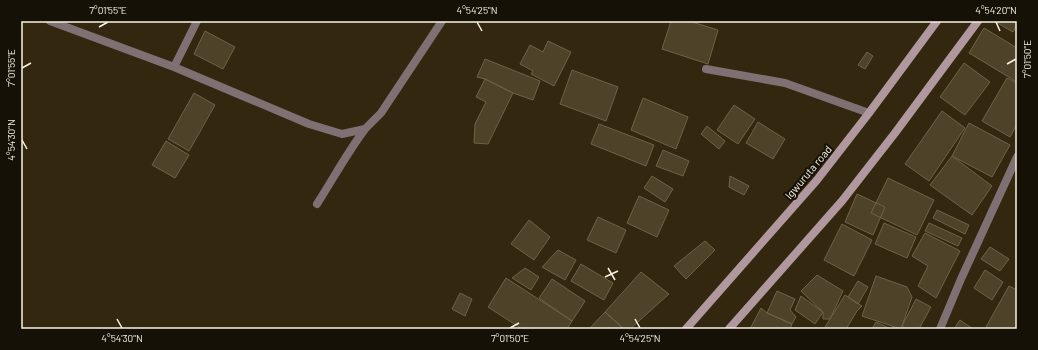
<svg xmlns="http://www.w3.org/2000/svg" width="1038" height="350" viewBox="0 0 1038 350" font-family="Barlow,sans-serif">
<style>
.building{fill:#4e4229;stroke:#6f6248}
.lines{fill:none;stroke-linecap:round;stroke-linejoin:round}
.street{stroke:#7f7074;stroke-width:8}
.secondary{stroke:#b0989e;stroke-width:8}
.ticks{fill:none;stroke:#faf3e4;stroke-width:1.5}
.labels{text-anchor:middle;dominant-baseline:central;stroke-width:4;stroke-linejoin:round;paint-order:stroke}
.street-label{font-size:11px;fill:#faf3e4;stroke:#161107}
.neatline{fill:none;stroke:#faf3e4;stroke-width:1.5}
.ticks-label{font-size:10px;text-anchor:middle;fill:#faf3e4}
</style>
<rect width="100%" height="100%" fill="#33280f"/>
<!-- building -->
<path class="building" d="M671 21H689L718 30 708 64 662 49Z
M994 21H1017V25L1013 32Z
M984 28 1017 48V82L969 53Z
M205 31 235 47 223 69 194 54Z
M548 41 571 52 554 86 531 74 533 71 520 64 530 45 543 52Z
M867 52 873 56 865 69 858 65Z
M485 59 540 81 533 100 513 93 485 79 477 77Z
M964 63 990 82 965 115 940 97Z
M572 70 618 87 606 121 560 104Z
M1007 78 1017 83V124L1010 137 982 121Z
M485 79 513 93 488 144 474 143 475 124 486 102 476 97Z
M194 93 215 105 189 151 168 139Z
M643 98 688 117 676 149 631 130Z
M734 105 755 119 738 144 717 130Z
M942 111 965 128 929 181 905 164Z
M758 122 785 139 773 159 746 143Z
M969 123 1010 145 992 177 952 156Z
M599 124 654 145 646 166 591 144Z
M707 126 725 141 719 149 701 134Z
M166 141 189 155 175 178 152 165Z
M663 150 689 161 683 176 656 166Z
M952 156 992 186 972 215 930 185Z
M652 176 673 189 665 202 644 188Z
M730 176 749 186 744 195 729 187Z
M888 178 934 200 917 235 871 213Z
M857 194 885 207 873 235 845 222Z
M639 196 669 210 657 237 627 223Z
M937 210 969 225 965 234 933 218Z
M598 217 626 230 616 253 587 240Z
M529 220 550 237 534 260 511 244Z
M884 223 916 237 907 258 875 244Z
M929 223 962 238 958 246 925 231Z
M842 224 872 240 854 276 824 260Z
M925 233 960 251 936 298 918 286 928 266 912 256Z
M705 241 715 250 686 279 674 266Z
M990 247 1009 259 1000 271 981 259Z
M558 250 576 260 565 280 542 267Z
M581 264 613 283 604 300 571 281Z
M525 268 539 277 531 290 512 278Z
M985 270 1003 282 992 300 974 288Z
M641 272 669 294 630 329H624L605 312Z
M817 275 843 291 830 319H823V312L801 291Z
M876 276 907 287 912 297 901 329 862 316Z
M506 278 572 321 567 329H522L488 307Z
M552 279 585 301 572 321 539 298Z
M858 281 868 287 858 304 848 297Z
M1009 286 1017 290V329H989L986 327Z
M777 291 795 299 790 310 796 317 792 324 767 313Z
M460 293 472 299 465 316 452 309Z
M845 295 862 306 857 311 846 329H828L825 327Z
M801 296 823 312 815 324 795 310Z
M916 299 931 307 919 329H907L902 326Z
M761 308 767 313 792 324 790 329H750Z
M605 312 624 329H589Z
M960 320 973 329H954Z
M876 322 891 329H872Z"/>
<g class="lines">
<!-- street -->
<path class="street" d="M50 21 174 67 309 124 342 134 365 129 381 113 442 21
M174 67 197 21
M706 69 785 83 869 113
M317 204C333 179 347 153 365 129
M940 329 961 279 1017 157"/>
<!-- secondary -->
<path class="secondary" d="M686 329 817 180 869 113 937 21
M729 329 842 201 895 133 978 21"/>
</g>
<!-- ticks -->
<path class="ticks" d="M477 22 482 31M996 22 1000 31M99 27 108 22M1007 64 1016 59M22 68 31 63M22 140 27 149M608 268 615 280M605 277 618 271M117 319 122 328M635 319 640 328M510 328 519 323"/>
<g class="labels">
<!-- street labels -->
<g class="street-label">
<text transform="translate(808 172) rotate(-50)">Igwuruta road</text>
</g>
</g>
<!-- border -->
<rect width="1038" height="350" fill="none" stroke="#161107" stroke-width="44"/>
<rect x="22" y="22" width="994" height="306" class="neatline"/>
<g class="ticks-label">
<text x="108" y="14">7°01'55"E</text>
<text x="477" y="14">4°54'25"N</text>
<text x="996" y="14">4°54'20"N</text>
<text transform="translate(1027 59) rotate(-90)" y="4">7°01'50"E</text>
<text transform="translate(11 68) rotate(-90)" y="4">7°01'55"E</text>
<text transform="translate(11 140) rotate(-90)" y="4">4°54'30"N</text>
<text x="122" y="342">4°54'30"N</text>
<text x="510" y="342">7°01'50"E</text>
<text x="640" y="342">4°54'25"N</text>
</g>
</svg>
